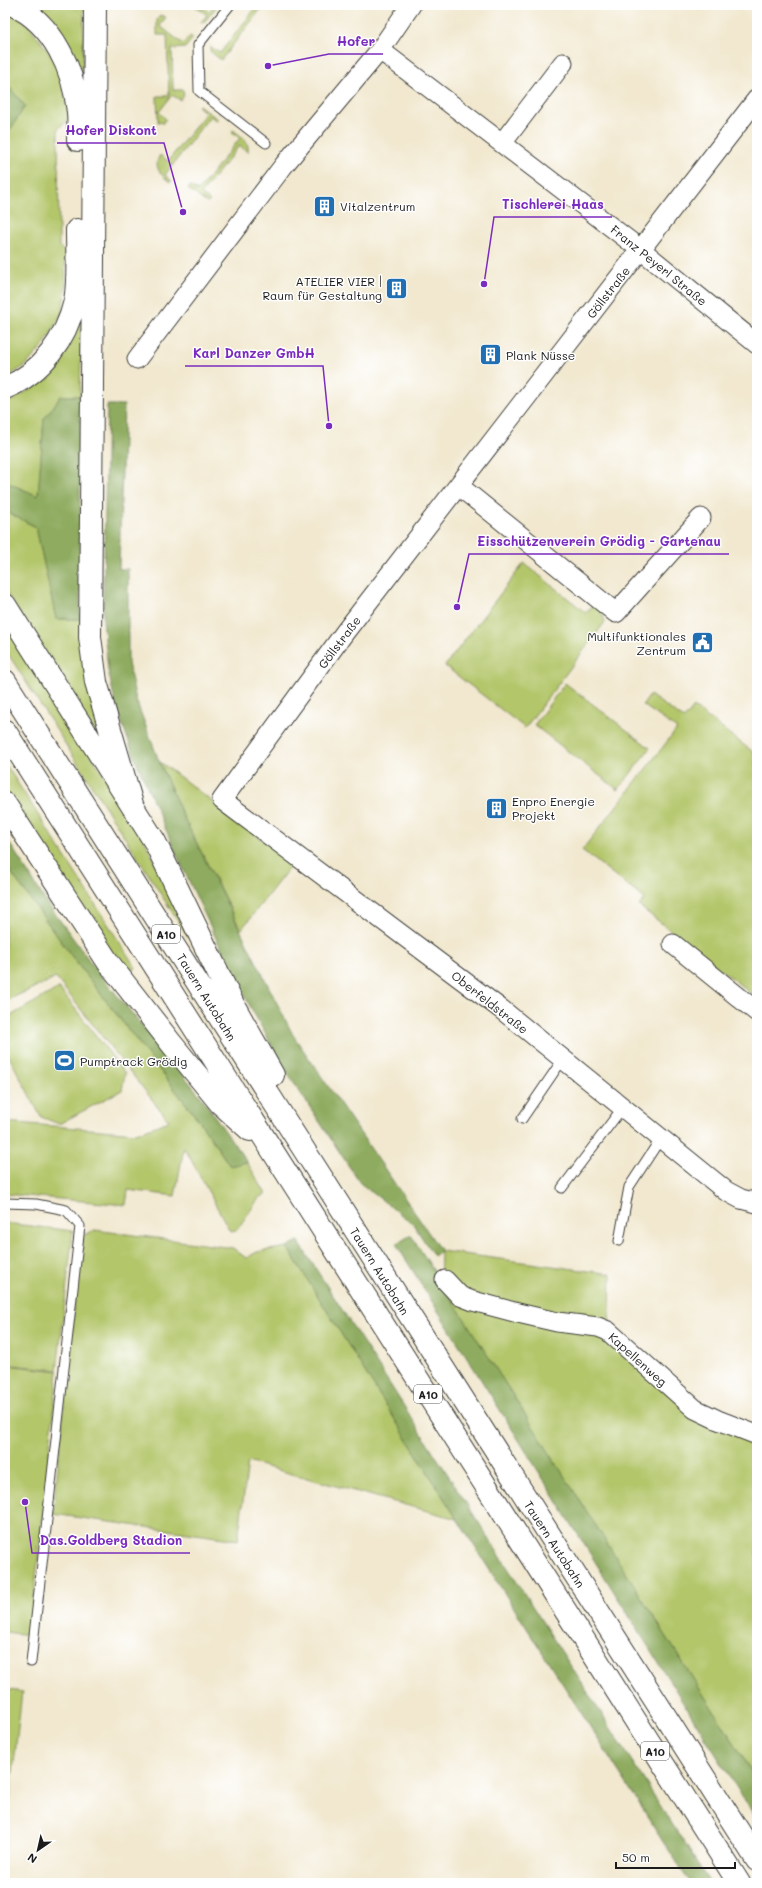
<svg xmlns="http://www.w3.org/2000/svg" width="762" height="1888" viewBox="0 0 762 1888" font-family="Mali,sans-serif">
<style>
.green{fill:#b3c66a;stroke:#687143}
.forest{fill:#8eab5e;stroke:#55643d}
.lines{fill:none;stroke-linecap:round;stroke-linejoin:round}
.service-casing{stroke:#3c3b37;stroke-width:11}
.minor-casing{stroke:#3c3b37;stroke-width:21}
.motorway-casing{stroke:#3c3b37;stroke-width:24}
.service{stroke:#fff;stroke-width:9}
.minor{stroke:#fff;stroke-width:19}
.motorway{stroke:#fff;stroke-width:22}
.labels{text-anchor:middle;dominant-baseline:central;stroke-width:3;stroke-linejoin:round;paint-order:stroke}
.shield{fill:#fff;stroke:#606060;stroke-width:1}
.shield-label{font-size:11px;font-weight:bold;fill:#1c1c1c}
.poi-label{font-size:12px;fill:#1c1c1c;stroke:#fff;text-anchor:start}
.street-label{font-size:12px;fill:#1c1c1c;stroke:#fff}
.leader{fill:none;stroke:#7b2cbf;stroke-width:1.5}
.callout-dot{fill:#7b2cbf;stroke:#fff;stroke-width:1.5}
.callout-label{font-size:13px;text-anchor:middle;font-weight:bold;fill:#7b2cbf;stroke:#fff;stroke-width:3;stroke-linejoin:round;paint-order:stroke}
</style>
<rect width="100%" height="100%" fill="#fff"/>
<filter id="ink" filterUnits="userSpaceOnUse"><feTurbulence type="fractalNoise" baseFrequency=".025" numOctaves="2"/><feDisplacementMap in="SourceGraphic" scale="8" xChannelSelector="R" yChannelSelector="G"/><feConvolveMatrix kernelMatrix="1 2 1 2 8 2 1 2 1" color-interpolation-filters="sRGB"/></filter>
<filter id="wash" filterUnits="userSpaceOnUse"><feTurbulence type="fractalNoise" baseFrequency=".012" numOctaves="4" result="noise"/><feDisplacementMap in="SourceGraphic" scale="16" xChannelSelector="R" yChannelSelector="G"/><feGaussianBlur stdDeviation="0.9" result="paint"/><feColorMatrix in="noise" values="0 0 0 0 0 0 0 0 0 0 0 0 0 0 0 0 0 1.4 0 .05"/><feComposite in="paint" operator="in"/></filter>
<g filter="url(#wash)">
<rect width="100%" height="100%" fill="#f1e8cf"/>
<!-- green -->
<path class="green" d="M33 5H84L83 65 81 70Z
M194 5H200L209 12 214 5 216 8 204 22 200 23 207 15Z
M258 5H264L221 60 210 51 211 47 220 53Z
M5 9 26 22 58 64 70 118 58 129 59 246 65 252 66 285 62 314 44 345 25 366 5 378V138L25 106 5 82Z
M160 15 166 17 160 26 183 44 190 36 193 38 185 48 172 49 173 90H183L184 96 180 100 172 95 159 112 166 119 163 123 158 122 157 96H169L167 35H157V20Z
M199 105 219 120 217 121 210 116 165 175 172 181 170 182C160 175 153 166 160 155L168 161 206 113 198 106Z
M233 130C241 136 250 142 248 152L239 146 201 194 210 201 207 203 188 189 190 186 198 191 240 138 232 132Z
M82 305 80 396H61L44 419 38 496 6 482 5 484V404L36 386 58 358Z
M5 511 36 527 56 619H80L106 750 5 591Z
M524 563 586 613 595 603 600 607 605 622 525 728 445 666Z
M5 617 145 841 191 936 188 937 5 649Z
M565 683 650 748 618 790 534 725Z
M650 695 684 719 694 707 757 755V998L639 906 645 899 582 850 677 729 643 705Z
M159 761 293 863 241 930 183 816Z
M5 763 136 968 125 975 79 909 5 793Z
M5 864 76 962 200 1122 230 1166 247 1162 266 1194 259 1198 237 1230 230 1231 184 1147 175 1196 128 1190 126 1205 5 1194V1122L136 1133 169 1121 56 978 5 1001Z
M59 988 125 1073 122 1090 59 1124 41 1117 5 1049V1019Z
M5 1223 73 1231 57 1370 5 1364Z
M95 1230 233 1248 246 1258 257 1252 287 1247 457 1519 248 1462 238 1540 53 1514 80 1249 84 1235Z
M441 1251 611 1274 609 1340 685 1407 757 1438V1779L440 1282Z
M5 1365 58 1371 30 1635 5 1632Z
M5 1689 22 1692 5 1843Z"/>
<!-- forest -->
<path class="forest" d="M5 82 25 106 5 138Z
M61 396H80V619H56L36 527 5 511 6 482 38 496 44 419Z
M107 405H124L119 569H128V663L136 700 159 761 183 816 293 1035 441 1251 434 1256 413 1224 360 1183 284 1068 244 995 214 934 180 862 135 759 116 706 108 670 103 619Z
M5 836 45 900 97 971 199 1094 247 1162 230 1166 200 1122 76 962 5 864Z
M411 1235 757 1779V1820L396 1244Z
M298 1241 710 1883H690L457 1519 287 1247Z"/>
</g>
<g filter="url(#ink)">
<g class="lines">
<defs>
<path id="service" d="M230 5 198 45 199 91 266 143
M522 1119 563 1059
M562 1188 623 1107
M5 1203 36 1204 66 1210 80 1226 31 1662
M619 1241 629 1187 661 1138"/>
<path id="minor" d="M380 50 640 249 757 344
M757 99 345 632 222 800 501 1009 726 1191 741 1199 757 1203
M503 142 563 63
M137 359 284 165 380 50 411 5
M459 486 616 613 701 518
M673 944 757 1012
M445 1280 460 1296 473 1301 518 1313 557 1322 598 1327 608 1331 695 1409 718 1420 757 1435"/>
<path id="motorway" d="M13 5C53 23 74 70 78 112 79 121 78 131 78 140
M95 5 90 637 96 682 132 804
M5 388C42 373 66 339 75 301 79 280 77 252 77 230
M5 605 155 842 234 1006 273 1075
M5 681 757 1860
M5 731 739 1883
M5 804 108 962 171 1043 220 1103 250 1130"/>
</defs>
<!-- service casing -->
<use href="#service" class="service-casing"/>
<!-- minor casing -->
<use href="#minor" class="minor-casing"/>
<!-- motorway casing -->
<use href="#motorway" class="motorway-casing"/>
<!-- service -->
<use href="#service" class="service"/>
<!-- minor -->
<use href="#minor" class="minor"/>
<!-- motorway -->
<use href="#motorway" class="motorway"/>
</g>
</g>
<!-- icons -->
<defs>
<symbol id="building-square" viewBox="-11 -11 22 22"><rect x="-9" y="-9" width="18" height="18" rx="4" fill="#1f6fb2" stroke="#fff"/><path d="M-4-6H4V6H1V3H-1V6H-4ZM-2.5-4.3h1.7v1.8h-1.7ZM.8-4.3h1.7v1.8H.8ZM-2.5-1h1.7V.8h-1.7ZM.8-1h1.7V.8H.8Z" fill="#fff"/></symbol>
<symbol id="civic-square" viewBox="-11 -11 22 22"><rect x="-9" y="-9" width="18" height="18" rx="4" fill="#1f6fb2" stroke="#fff"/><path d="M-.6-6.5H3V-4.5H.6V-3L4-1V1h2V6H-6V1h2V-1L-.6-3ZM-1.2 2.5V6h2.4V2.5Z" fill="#fff"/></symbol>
<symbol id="stadium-square" viewBox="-11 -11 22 22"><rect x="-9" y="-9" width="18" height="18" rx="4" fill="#1f6fb2" stroke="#fff"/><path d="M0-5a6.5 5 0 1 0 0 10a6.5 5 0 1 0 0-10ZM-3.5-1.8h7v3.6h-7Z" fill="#fff"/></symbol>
</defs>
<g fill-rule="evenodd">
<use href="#building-square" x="312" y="194" width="25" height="25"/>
<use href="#building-square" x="384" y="276" width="25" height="25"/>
<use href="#building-square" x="478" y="342" width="25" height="25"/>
<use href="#civic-square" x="690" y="630" width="25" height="25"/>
<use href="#building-square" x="484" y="796" width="25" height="25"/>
<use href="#stadium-square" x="52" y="1048" width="25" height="25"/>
</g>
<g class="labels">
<!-- shield labels -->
<g class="shield">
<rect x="152" y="925" width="28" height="18" rx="3"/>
<rect x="414" y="1385" width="28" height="18" rx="3"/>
<rect x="641" y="1742" width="28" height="18" rx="3"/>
</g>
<g class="shield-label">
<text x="166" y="934">A10</text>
<text x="428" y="1394">A10</text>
<text x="655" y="1751">A10</text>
</g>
<!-- poi labels -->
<g class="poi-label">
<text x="340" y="206">Vitalzentrum</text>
<text x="382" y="281" text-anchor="end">ATELIER VIER |<tspan x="382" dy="14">Raum für Gestaltung</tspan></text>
<text x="506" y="355">Plank Nüsse</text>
<text x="686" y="636" text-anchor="end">Multifunktionales<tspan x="686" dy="14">Zentrum</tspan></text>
<text x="512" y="801">Enpro Energie<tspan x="512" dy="14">Projekt</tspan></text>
<text x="80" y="1061">Pumptrack Grödig</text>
</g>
<!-- street labels -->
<g class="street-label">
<text transform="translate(659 265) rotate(39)">Franz Peyerl Straße</text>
<text transform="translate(608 292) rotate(-52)">Göllstraße</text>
<text transform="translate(339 642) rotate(-53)">Göllstraße</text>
<text transform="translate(207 997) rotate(58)">Tauern Autobahn</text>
<text transform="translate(490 1002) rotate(38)">Oberfeldstraße</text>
<text transform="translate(380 1271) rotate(58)">Tauern Autobahn</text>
<text transform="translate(638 1359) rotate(42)">Kapellenweg</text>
<text transform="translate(555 1544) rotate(57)">Tauern Autobahn</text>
</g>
</g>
<!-- callouts -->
<path class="leader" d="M268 66L329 54H383M183 212L164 143H57M484 284L494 217H612M329 426L323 366H185M457 607L469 554H729M25 1502L32 1553H190"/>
<g class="callout-dot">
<circle cx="268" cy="66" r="4"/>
<circle cx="183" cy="212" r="4"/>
<circle cx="484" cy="284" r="4"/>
<circle cx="329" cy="426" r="4"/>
<circle cx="457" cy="607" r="4"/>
<circle cx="25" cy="1502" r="4"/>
</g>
<g class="callout-label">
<text x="356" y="46">Hofer</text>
<text x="111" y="135">Hofer Diskont</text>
<text x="553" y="209">Tischlerei Haas</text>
<text x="254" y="358">Karl Danzer GmbH</text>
<text x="599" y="546">Eisschützenverein Grödig - Gartenau</text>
<text x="111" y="1545">Das.Goldberg Stadion</text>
</g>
<!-- margin -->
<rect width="762" height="1888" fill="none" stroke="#fff" stroke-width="20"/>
<!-- north arrow -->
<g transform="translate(38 1850) rotate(214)" stroke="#ffffff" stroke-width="3" paint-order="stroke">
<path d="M0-3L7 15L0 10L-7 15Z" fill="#1c1c1c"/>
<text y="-6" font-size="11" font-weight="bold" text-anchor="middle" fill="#1c1c1c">N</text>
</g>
<!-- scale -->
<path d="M616 1862v6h119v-6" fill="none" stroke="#1c1c1c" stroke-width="2"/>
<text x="622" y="1862" font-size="12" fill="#1c1c1c" stroke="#ffffff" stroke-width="3" paint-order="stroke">50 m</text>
</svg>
